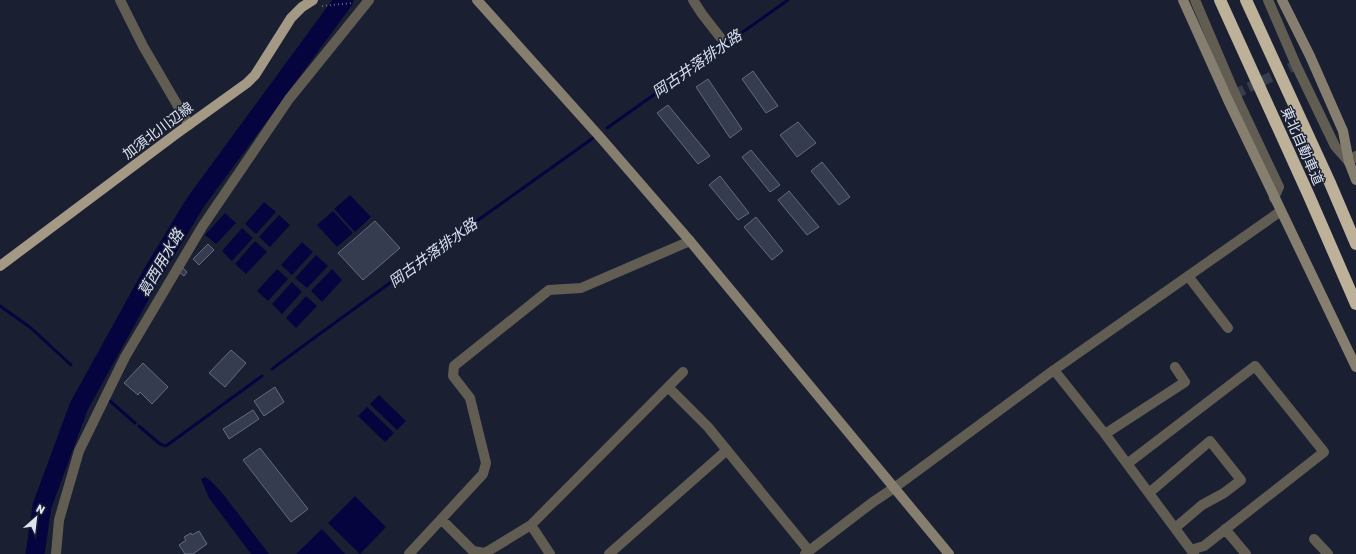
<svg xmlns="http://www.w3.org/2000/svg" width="1356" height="554" viewBox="0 0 1356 554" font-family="Rubik,'Noto Sans JP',sans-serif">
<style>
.water{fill:#06043e}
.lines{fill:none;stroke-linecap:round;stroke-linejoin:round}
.stream{stroke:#06043e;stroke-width:3}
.river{stroke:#06043e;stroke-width:19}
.building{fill:#363c50;stroke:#636b81}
.street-tunnel{stroke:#383d4e;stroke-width:10;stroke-dasharray:10 5;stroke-linecap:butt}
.path{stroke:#646979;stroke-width:2;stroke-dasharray:1 3;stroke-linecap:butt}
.street{stroke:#625d53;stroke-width:10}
.secondary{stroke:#867f6f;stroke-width:10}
.primary{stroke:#a39985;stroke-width:10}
.highway{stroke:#bdb199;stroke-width:12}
.labels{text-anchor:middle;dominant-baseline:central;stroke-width:3;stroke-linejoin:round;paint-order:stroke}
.street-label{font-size:14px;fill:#dfe3f0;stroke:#1a2032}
.water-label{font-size:15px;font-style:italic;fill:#d7def1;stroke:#1a2032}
</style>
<rect width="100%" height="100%" fill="#1a2032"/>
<!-- water -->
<path class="water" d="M350 195 371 217 355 232 334 209Z
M264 202 276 212 256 234 245 224Z
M333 211 353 233 337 247 317 225Z
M225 213 236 223 216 244 205 235Z
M279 215 290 225 270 247 259 237Z
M242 228 253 238 232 261 222 251Z
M255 241 267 252 246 274 235 264Z
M302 242 313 252 292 275 281 265Z
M316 255 328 266 307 288 295 278Z
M277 269 288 279 268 301 257 291Z
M332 269 342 280 322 302 311 291Z
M292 282 302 292 282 314 272 304Z
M306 296 317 306 296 328 286 318Z
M379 395 406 421 397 430 370 404Z
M367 407 394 433 385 442 358 416Z
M205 477 211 481 223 494 269 554H251L209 498 201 479Z
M355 496 386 527 360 554 328 523Z
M322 529 345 554H296Z"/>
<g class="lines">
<!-- stream -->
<path class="stream" d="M607 128 788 0
M0 306 31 328 71 365
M272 369C378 290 486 215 593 138
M110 401 135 423
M139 426 160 444 166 446 262 376"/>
<!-- river -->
<path class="river" d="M35 554 42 506 79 406 152 274 195 203 344 0"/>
</g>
<!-- building -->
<path class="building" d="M753 71 778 106 766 113 742 79Z
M708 79 742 129 730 138 696 87Z
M668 105 710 156 698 164 657 113Z
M798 122 816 143 797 157 780 135Z
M751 150 780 185 770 192 742 157Z
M822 162 850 197 839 205 811 171Z
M720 176 749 213 738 220 709 185Z
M789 191 819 227 807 235 778 200Z
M756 217 783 251 772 260 744 227Z
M375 221 400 248 363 280 338 253Z
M208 244 214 250 199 265 193 259Z
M183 268 187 272 184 276 179 272Z
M231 350 246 363 225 387 209 373Z
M143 363 168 387 152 404 140 392 138 395 124 383Z
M275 387 284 402 264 416 254 401Z
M253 410 259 419 229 439 223 429Z
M260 448 308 509 291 522 243 460Z
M199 531 207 544 193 554H185L179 545 186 540 184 537 191 533 192 535Z"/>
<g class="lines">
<!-- street-tunnel -->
<path class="street-tunnel" d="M1235 94 1296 65"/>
<!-- path -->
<path class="path" d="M322 6 353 3"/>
<!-- street -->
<path class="street" d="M120 0 143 46 189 125
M693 0 702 14 720 37
M1195 0 1235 94 1279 187 1274 198
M1268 0 1296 65 1335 146 1349 162 1356 156
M1188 276 1228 328
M1054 370 1105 434 1194 554
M668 387 708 427 809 551
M1105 434 1185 382 1175 367
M1127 464 1255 366 1324 452 1204 546 1191 550
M1149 493 1210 441 1241 480 1224 493 1202 505 1175 528
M441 519 473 551 485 553 531 525 683 372
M531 525 550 554
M1225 529 1246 554
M1314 539 1328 554
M56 554 59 520 79 451 125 357 202 227 289 99 369 0
M409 554 483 474 486 463 470 398 453 376 454 366 549 290 581 288 690 241
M609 554 727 450
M805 554 873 502 894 488 1054 370 1281 211"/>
<!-- secondary -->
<path class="secondary" d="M477 0 600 137 690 241 949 554
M1183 0 1228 100 1356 367
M1282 0 1310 56 1343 131 1349 162 1356 180"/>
<!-- primary -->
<path class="primary" d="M0 266 176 134 247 83 255 75 291 18 302 7 313 0"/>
<!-- highway -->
<path class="highway" d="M1220 0 1309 196 1356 304
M1246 0 1330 183 1356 244"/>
</g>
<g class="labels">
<!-- street labels -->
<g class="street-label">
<text transform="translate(158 131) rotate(-37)">加須北川辺線</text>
<text transform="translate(1302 146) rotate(66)">東北自動車道</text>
</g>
<!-- water labels -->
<g class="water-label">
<text transform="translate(697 64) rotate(-35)">岡古井落排水路</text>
<text transform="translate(433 253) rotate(-36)">岡古井落排水路</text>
<text transform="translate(161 263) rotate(-60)">葛西用水路</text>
</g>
</g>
<!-- north arrow -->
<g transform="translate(36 518) rotate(28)" stroke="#1a2032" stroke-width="3" paint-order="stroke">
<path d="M0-3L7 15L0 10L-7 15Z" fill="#dfe3f0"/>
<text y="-6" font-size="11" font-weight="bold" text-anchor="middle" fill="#dfe3f0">N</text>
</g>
</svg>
